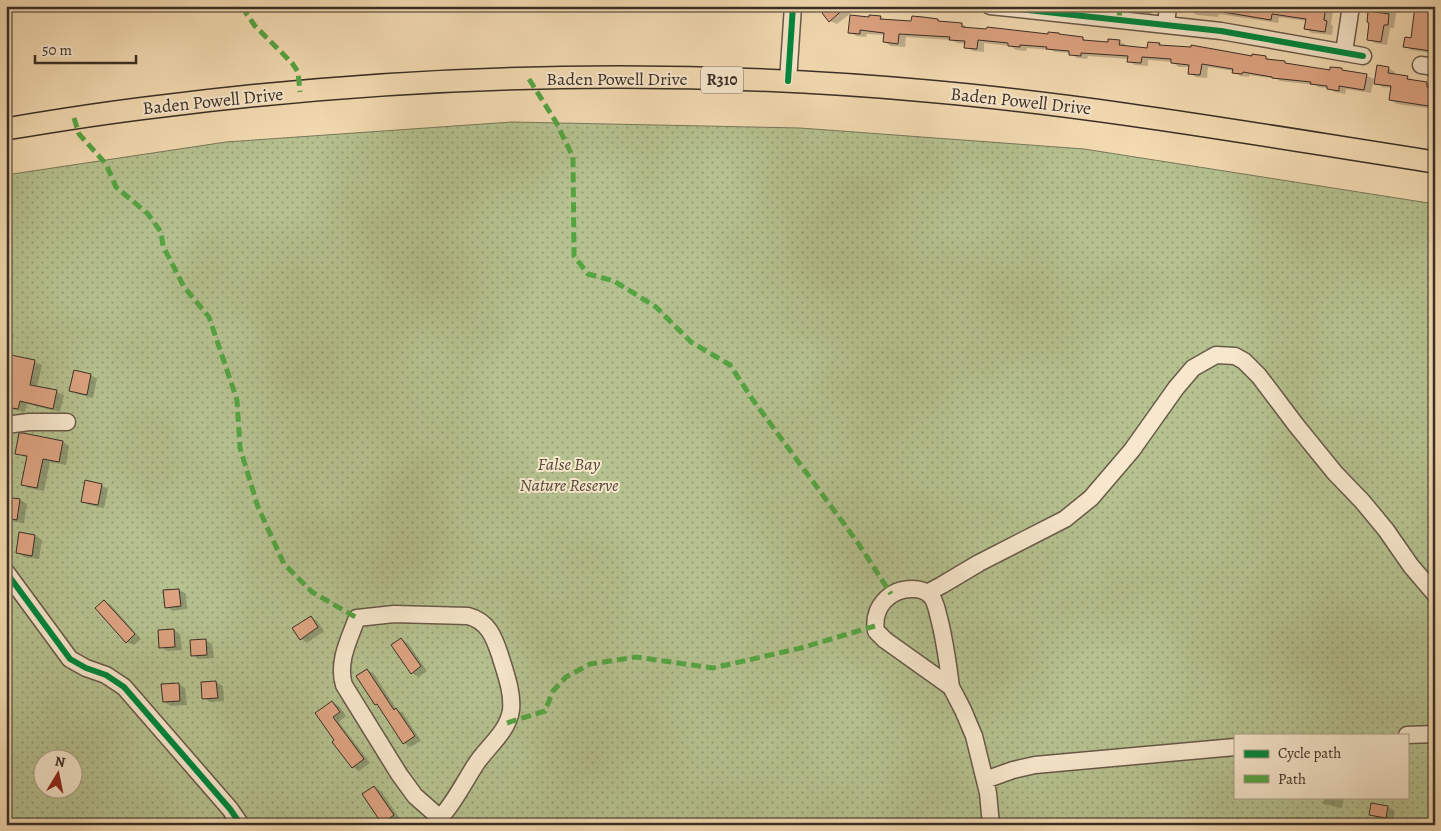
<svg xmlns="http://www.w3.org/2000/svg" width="1441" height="831" viewBox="0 0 1441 831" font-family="Alegreya,serif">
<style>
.park{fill:url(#park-dots);stroke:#78785a;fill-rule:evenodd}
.shadow{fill:#0003}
.building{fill:#dea482;stroke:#3a2e26}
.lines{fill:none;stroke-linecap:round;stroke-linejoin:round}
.minor-casing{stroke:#685949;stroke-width:19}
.major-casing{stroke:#3a2e26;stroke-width:24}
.minor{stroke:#f7e7cc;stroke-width:16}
.major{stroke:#f3dab1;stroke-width:21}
.quiet{stroke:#54a442;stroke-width:5;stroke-dasharray:10 5;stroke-linecap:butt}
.cycleway-casing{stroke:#f7e7cc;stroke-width:9}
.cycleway{stroke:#00873e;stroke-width:6}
.labels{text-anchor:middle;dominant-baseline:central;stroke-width:4;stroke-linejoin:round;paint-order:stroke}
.shield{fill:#f7e7cc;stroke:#736658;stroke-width:1}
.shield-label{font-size:16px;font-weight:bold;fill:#3a2e26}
.street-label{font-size:18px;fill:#3a2e26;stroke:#f7e7cc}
.park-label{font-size:18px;font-style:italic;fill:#534b3b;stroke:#f7e7cc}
</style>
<defs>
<pattern id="park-dots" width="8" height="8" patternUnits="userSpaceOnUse" patternTransform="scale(1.25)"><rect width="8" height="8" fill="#b5c18f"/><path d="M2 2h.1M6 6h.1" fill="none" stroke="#949d75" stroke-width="1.8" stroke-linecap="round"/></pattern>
</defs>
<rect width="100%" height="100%" fill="#f3dab1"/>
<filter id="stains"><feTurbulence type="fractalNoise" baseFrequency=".004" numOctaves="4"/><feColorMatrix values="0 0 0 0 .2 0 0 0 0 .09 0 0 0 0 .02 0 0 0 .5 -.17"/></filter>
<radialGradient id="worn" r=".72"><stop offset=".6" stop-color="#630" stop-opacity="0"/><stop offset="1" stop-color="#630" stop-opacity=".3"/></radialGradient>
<!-- park -->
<path class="park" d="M1090 6H1156L1151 13 1114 10Z
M512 122 800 128 1084 149 1435 204V825H6V175L226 142ZM1235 735H1407V797H1235ZM42 758H72V788H42Z"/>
<!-- shadow -->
<path class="shadow" d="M845 6 851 13 837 24 830 21Z
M1191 6H1334L1331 24 1333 26 1332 35 1312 33 1306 29 1307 21 1279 17 1278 23 1219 14 1218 17 1197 15 1190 11Z
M1371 6H1397L1394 28H1390L1387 45 1375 43 1368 39 1370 23 1368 22Z
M1435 6V54L1411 50 1405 46 1412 39Z
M880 17 887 21 912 23 938 20 943 23 962 24 970 29 1049 36V33L1059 34 1063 36 1083 39 1088 41 1109 43 1119 41 1126 45V47L1149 49V44L1253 58 1266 57 1272 61 1285 62 1291 66 1331 72 1341 70 1346 72 1367 76 1374 79 1371 93 1346 89 1345 94 1335 92 1328 88 1318 87 1315 85 1280 81 1277 79 1249 75V77L1240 76 1234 71 1208 67 1207 78 1196 77 1189 73 1190 67H1179L1172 62 1148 60V66L1135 65 1128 61 1129 59 1088 56 1087 59 1077 58 1070 53 1055 52 1051 50 1027 48 1026 51 1016 50 1010 46 984 43V52L973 51 966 47V44L957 43 951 40 906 37 905 47 891 46 885 42V35L867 34 866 37 856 36 850 32 870 18Z
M1388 68 1395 72V75L1407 77 1415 81 1427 83 1434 87 1435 109 1397 104 1390 100 1392 88 1382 87 1376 83Z
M6 331 14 335 9 356 35 362 42 365 37 387 57 392 64 395 60 412 27 404 25 412 10 409 6 407Z
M91 375 97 379 93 398 77 394 71 390Z
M63 442 69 446 66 465 50 462 44 491 29 488 23 484 28 458 16 453Z
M101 485 108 489 104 508 89 505 83 501Z
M6 498 20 500 27 504 24 523 10 521 6 519Z
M20 534 35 536 42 540 39 559 24 557 18 553Z
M179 590 186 594 187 609 173 611 166 607Z
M104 601 111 605 141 639 134 645 127 642Z
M311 617 317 621 324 631 307 643 301 639Z
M174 630 180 634 182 650 167 651 161 647Z
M401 639 408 643 427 671 419 677 412 673Z
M205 640 212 644 214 658 199 659 192 655Z
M367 670 374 674 397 710 403 713 421 741 410 747 404 743 380 707 376 704Z
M216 682 223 686 224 701 210 702 204 698 202 683Z
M179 684 185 688 187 705 171 706 164 702Z
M1429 684H1435V696L1429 693Z
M332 702 339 706 346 716 339 722 370 763 359 771 353 767 317 714Z
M1431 781 1435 782V794L1429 791Z
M374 787 381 791 400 819 392 825H386L383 823Z
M1325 797H1339L1343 799 1342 808 1323 804Z
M1388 807 1395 811 1393 821 1377 818 1370 814Z"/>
<!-- building -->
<path class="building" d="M830 6H847L829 22 822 13Z
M1223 6H1326L1324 20 1327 21 1325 32 1304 29 1306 19 1272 14 1271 20 1223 12Z
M1415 6H1435L1431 51 1403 47 1405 37 1411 38Z
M1368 11 1389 14 1388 25H1384L1381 42 1367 40 1369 23 1367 22Z
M850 15 869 17V15L881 16 880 19 911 21 912 16 923 17 938 19V21L962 23V27L986 29 987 27 1048 34V32L1059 33V34L1083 37V40L1108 42V39L1120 40 1119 45 1147 48 1148 42 1160 43 1159 45 1191 47V45L1252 56V54L1266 56V59L1285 61V63L1330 70V67L1342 68V70L1367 74 1364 90 1339 86V91L1327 89V86L1310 84 1311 82 1272 78V77L1243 72 1242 74 1232 73 1233 69 1202 64 1200 75 1188 74 1189 65 1171 63V59L1142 57 1141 63 1127 62 1128 56 1081 53V56L1069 55V51L1046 49 1047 47 1020 45V47L1008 46V43L978 40 977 49 964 48 965 41 949 40 950 37 899 34 898 44 883 42 884 33 860 30V34L848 33Z
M1377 65 1389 67 1388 73 1408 76 1407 79 1427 82V87L1435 88V107L1389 100 1391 86 1374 84Z
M6 354 35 360 30 385 57 390 53 409 20 401 18 409 6 407Z
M74 370 91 374 87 395 69 391Z
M19 433H23L63 441 59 462 43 459 37 488 21 485 27 456 15 454Z
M85 480 102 484 98 505 81 502Z
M6 497 20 499 17 520 6 518Z
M19 532 35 535 32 556 16 553Z
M179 589 181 606 165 608 163 590Z
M104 600 135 634 126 643 95 608Z
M311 616 318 627 300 640 292 628Z
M174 629 175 647 159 648 158 630Z
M401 638 421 666 411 674 391 645Z
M206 639 207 655 191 656 190 640Z
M367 669 394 710 396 708 415 736 403 744 377 704 375 705 356 676Z
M216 681 218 698 202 699 201 682Z
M179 683 180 701 163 702 161 684Z
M332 701 340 712 333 717 364 759 352 768 332 742 334 740 315 713Z
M374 786 394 815 382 824 362 794Z
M1371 803 1388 806 1386 818 1369 815Z"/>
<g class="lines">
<defs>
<path id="minor" d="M990 6 1221 31 1363 56
M1166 25 1168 6
M1344 52 1351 6
M1421 65 1435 67
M788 81 793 6
M6 425 29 422H67
M6 572 70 659 86 668 106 675 124 687 230 809 241 825
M927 593 942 585 979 563 1065 519 1091 498 1132 450 1176 388 1193 368 1216 355 1235 356 1244 361 1259 376 1296 425 1335 473 1362 501 1386 530 1411 566 1435 594
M951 687C948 664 945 641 939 618 937 611 936 602 931 596 927 592 920 589 914 589 890 588 872 607 876 631L885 640 951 687 963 710 974 736 988 793 991 825
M1407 735 1435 734
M985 780 1013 770 1035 765 1235 747
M440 818C455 802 464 782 476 764 487 747 508 732 511 710 513 692 505 672 500 655 494 637 488 621 468 616L394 614 357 618C349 640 337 662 344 685L399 774 415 796 440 818 442 825"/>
<path id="major" d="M6 129C59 120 111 112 163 106 416 74 674 68 927 91 1098 106 1266 136 1435 162"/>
</defs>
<!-- minor casing -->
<use href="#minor" class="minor-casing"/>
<!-- major casing -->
<use href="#major" class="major-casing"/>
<!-- minor -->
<use href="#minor" class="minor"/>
<!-- major -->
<use href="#major" class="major"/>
<!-- quiet -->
<path class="quiet" d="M244 6 246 13 255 26 292 63 298 72 300 92
M1119 20 1120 6
M529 79 556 122 573 157 574 256 588 274 614 281 656 307 691 342 730 365 753 400 858 543 891 594
M74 118 79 134 106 164 116 187 148 214 161 232 163 246 184 287 209 317 237 400 240 448 258 507 284 564 312 592 357 618
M507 723 545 711 553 691 566 677 590 664 636 657 713 668 801 648 875 626"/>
<defs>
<path id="cycleway" d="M990 6 1221 31 1363 56
M788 81 793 6
M6 572 70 659 86 668 106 675 124 687 230 809 241 825"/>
</defs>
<!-- cycleway casing -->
<use href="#cycleway" class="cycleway-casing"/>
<!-- cycleway -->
<use href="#cycleway" class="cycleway"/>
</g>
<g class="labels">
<!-- shield labels -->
<rect class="shield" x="701" y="66.5" width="42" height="27" rx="4"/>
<g class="shield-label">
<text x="722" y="80">R310</text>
</g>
<!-- street labels -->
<g class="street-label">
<text x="617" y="79">Baden Powell Drive</text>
<text transform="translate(213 101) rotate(-6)">Baden Powell Drive</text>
<text transform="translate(1021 101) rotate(6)">Baden Powell Drive</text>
</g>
<!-- park labels -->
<g class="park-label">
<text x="569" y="464">False Bay<tspan x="569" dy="21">Nature Reserve</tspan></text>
</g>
</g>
<!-- margin -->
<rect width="1441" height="831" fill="none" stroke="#f3dab1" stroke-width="25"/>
<rect x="8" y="8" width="1426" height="816" fill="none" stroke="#3a2e26" stroke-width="2.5"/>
<rect x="12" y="12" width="1416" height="806" fill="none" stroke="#3a2e26"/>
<!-- legend -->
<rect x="1234" y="734" width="175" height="65" fill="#f7e7cc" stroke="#ab9d8a"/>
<rect x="1244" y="750" width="25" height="8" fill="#00873e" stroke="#ab9d8a"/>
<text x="1278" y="758" font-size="15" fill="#3a2e26">Cycle path</text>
<rect x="1244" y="775" width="25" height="8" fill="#54a442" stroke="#ab9d8a"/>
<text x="1278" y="784" font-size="15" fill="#3a2e26">Path</text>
<!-- north arrow -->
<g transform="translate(58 774) rotate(10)"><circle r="24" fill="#f7e7cc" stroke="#ab9d8a"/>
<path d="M0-4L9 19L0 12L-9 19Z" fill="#8f2418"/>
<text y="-8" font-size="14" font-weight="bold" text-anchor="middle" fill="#3a2e26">N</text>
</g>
<!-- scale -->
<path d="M35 55v8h101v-8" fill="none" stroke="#3a2e26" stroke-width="2.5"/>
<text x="42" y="55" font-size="15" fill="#3a2e26" stroke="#f7e7cc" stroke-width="4" paint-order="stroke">50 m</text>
<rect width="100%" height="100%" filter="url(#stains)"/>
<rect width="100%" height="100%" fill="url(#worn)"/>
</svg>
